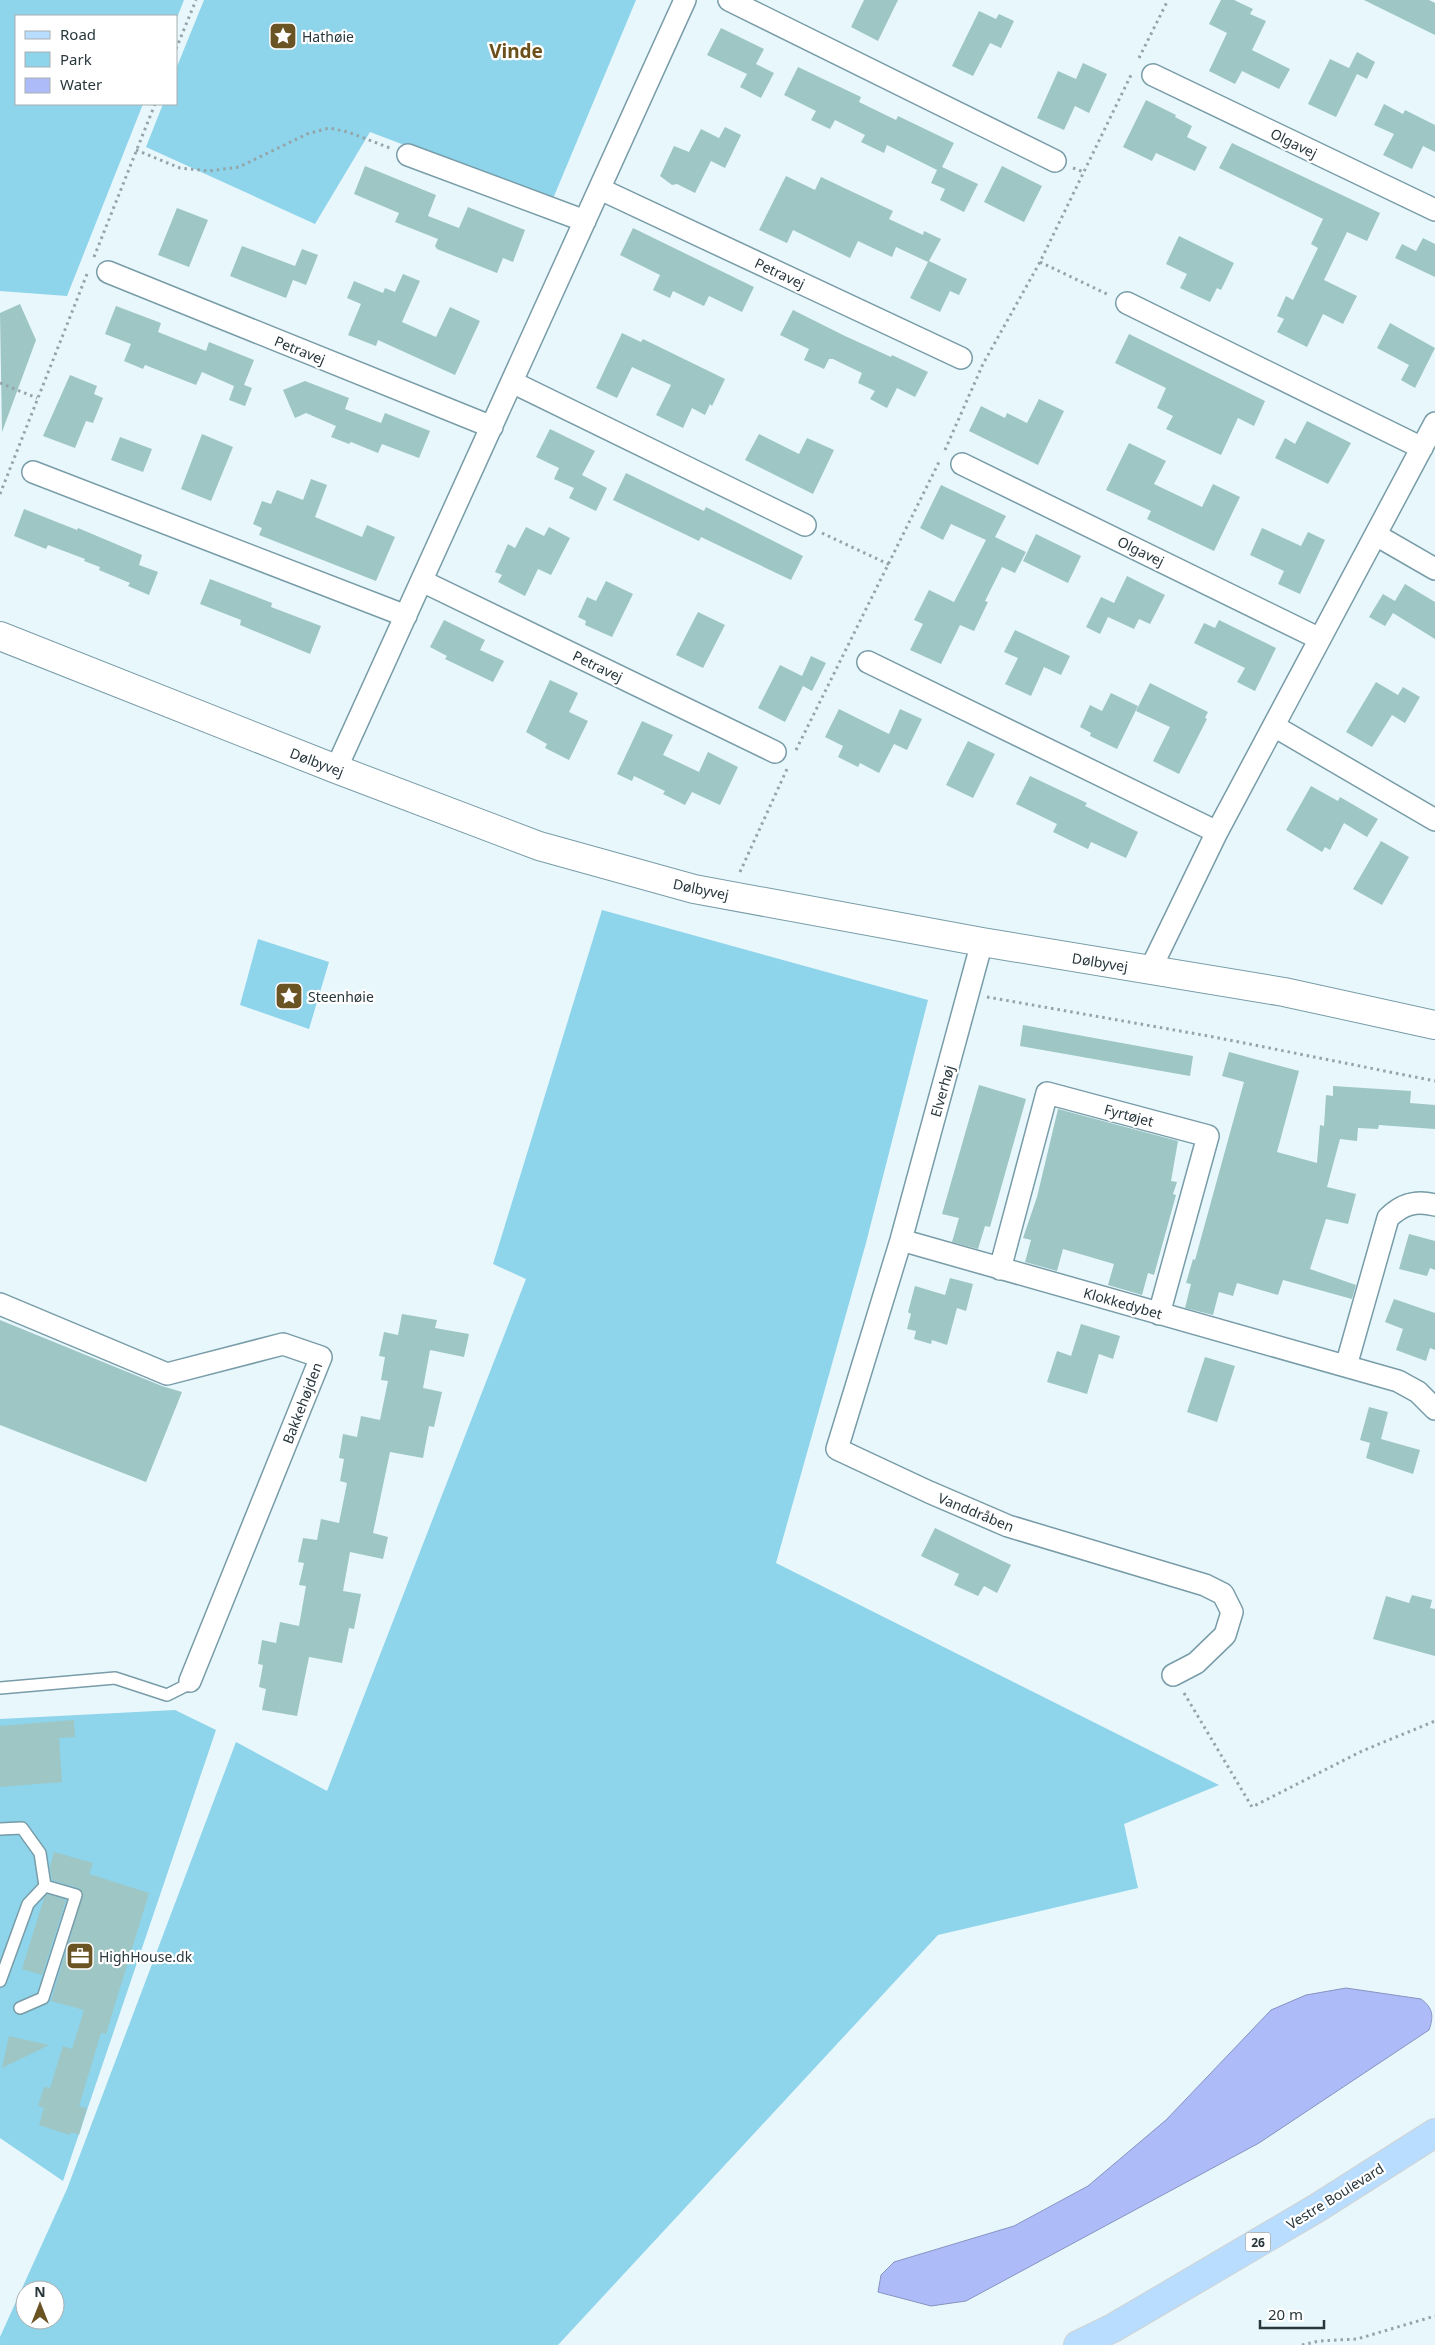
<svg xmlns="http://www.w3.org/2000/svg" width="1435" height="2345" viewBox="0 0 1435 2345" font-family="'Noto Sans',sans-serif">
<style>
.green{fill:#8ed4eb;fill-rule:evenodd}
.water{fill:#aebbf9;stroke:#8693c0}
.building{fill:#9dc6c4}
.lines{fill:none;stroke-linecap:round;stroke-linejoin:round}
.service-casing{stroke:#789ca8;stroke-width:14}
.minor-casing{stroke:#789ca8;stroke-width:24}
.tertiary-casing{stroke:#789ca8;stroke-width:30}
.primary-casing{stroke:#d0d3d4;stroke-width:30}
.path{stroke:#95a4a9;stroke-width:3;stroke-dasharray:2.5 4;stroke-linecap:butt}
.service{stroke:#fff;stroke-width:11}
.minor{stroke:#fff;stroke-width:21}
.tertiary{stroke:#fff;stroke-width:28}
.primary{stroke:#b9ddfe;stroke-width:28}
.labels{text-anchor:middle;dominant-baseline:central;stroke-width:4.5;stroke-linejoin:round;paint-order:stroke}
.shield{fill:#fff;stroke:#687376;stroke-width:1}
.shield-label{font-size:12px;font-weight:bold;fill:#28373c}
.poi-label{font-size:14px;fill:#28373c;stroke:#fff;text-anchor:start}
.street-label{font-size:14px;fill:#28373c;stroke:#fff}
.district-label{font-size:19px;font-weight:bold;fill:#6b5119;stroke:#fff}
</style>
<rect width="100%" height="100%" fill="#e8f7fc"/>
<!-- green -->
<path class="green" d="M0 0H184L176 20V16H16V104H143L67 296 0 291Z
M204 0H636L552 201 370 132 315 224 146 147 163 104H176V69Z
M602 910 928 1000 866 1243 776 1563 1219 1785 1124 1824 1138 1888 938 1935 558 2345H0V2337L67 2189 236 1742 327 1791 526 1279 493 1264ZM25 2290H55V2320H25Z
M258 939 329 962 309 1029 240 1005Z
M175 1710 216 1730 63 2181 0 2138V1719Z"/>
<!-- water -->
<path class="water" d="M1346 1988 1421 1999C1433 2008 1434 2016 1429 2030L1259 2143 966 2301 931 2306 878 2292 881 2275 894 2262 1014 2226 1088 2186 1166 2120 1271 2010 1306 1995Z"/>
<!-- building -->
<path class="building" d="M864 0H898L878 41 851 27Z
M1221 0H1234L1253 9 1250 14 1266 21 1252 50 1290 69 1279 89 1242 71 1235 84 1209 71 1227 33 1209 24Z
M1364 0H1429L1435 3V35Z
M979 11 996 19 999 14 1014 21 1001 48 990 43 973 76 952 66Z
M721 28 764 49 756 64 774 73 761 98 740 87 747 74 707 55Z
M1357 52 1375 62 1367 79 1357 74 1336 117 1308 104 1330 59 1349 68Z
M1083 63 1107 74 1089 113 1075 106 1064 130 1037 118 1058 71 1076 79Z
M798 67 861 97 859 102 896 120 898 116 954 143 942 167 978 184 964 212 940 200 945 189 931 183 937 170 887 145 884 153 861 142 865 135 835 120 830 129 811 120 816 111 784 95Z
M1146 100 1176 115 1175 117 1192 126 1187 137 1207 147 1195 171 1156 153 1152 161 1123 147Z
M1384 104 1403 114 1405 110 1435 125V152L1423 146 1412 169 1383 155 1394 134 1374 125Z
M725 127 741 135 725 168 711 161 695 193 677 184 672 185 660 176 674 146 689 152 701 129 719 138Z
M1232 143 1380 213 1367 241 1347 232 1324 280 1357 296 1343 324 1323 314 1307 347 1277 332 1284 319 1277 316 1286 296 1293 300 1318 248 1311 244 1323 219 1219 168Z
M365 166 436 195 428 216 459 228 468 207 525 230 513 262 503 258 497 273 437 249 435 246 438 239 395 222 399 213 354 194Z
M1002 166 1042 186 1024 222 984 202Z
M786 176 815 190 821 177 893 211 889 219 923 235 924 231 941 239 929 261 967 279 959 295 950 291 940 312 910 298 928 262 896 247 892 257 858 241 850 258 793 230 787 243 759 230Z
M177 208 208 220 189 267 158 255Z
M633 228 754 287 742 312 709 296 704 306 673 291 670 298 653 290 660 275 620 255Z
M1179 236 1234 263 1221 290 1217 288 1210 302 1180 288 1187 274 1166 264Z
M1423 238 1435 244V277L1395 258 1402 244 1416 251Z
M242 246 295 266 302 249 318 255 306 285 293 280 286 298 230 276Z
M403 274 420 281 402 322 436 337 450 307 480 321 455 375 378 340 376 346 348 335 361 304 347 298 354 281 383 293 385 288 395 292Z
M20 304 36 340 2 432 0 313Z
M116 306 161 323 158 332 206 351 209 342 254 360 244 385 252 388 245 406 229 400 234 386 202 372 196 385 145 365 143 369 124 361 131 344 105 334Z
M793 310 845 336 891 357 892 355 928 372 915 397 897 388 887 408 870 399 875 391 858 383 862 373 833 359H829L824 369 804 360 809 349 780 335Z
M1390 323 1435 348 1415 388 1401 380 1409 365 1377 348Z
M622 333 641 342 643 339 725 379 712 406 710 404 705 415 692 408 683 428 656 415 671 385 632 367 617 398 596 388Z
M1129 334 1265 401 1254 426 1238 418 1221 455 1166 429 1173 416 1157 408 1166 388 1115 363Z
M70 375 97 386 94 394 103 398 93 423 86 421 75 448 43 436Z
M305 381 349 398 345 409 381 423 385 413 430 431 419 458 382 444 378 453 351 442 349 444 331 437 336 426 306 413 295 418 283 390Z
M1039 399 1064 411 1038 465 969 431 981 406 1005 418 1007 413 1027 423Z
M1307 421 1351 443 1328 484 1275 458 1285 438 1295 444Z
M550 429 595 451 582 475 607 488 596 511 569 498 574 488 554 479 559 468 536 457Z
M202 434 233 447 211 501 181 489Z
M759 434 799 454 807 438 834 450 813 494 745 460Z
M120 437 152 449 143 472 111 460Z
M1129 443 1166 461 1154 484 1202 507 1213 484 1240 497 1214 551 1147 519 1151 511 1106 490Z
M626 473 704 511 706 507 803 556 791 580 701 537 699 541 613 500Z
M311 479 327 485 315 517 362 537 367 525 395 537 376 581 259 535 262 528 253 524 262 501 271 504 277 490 303 500Z
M941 485 1006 516 995 537 1026 552 1015 573 1002 567 985 601 988 602 974 631 960 625 941 664 910 650 923 624 914 620 929 590 954 602 986 540 951 524 943 540 920 528Z
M24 509 77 530 78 528 142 555 139 565 158 572 149 595 128 586 130 583 99 570 100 567 84 561 85 559 48 545 46 549 14 536Z
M526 527 544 536 549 527 570 538 551 575 538 569 525 596 498 582 502 575 495 572 508 544 515 548Z
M1262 528 1301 546 1308 532 1325 540 1300 594 1278 584 1284 571 1250 555Z
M1036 534 1081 556 1068 583 1023 561Z
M1127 576 1165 595 1150 624 1139 619 1134 629 1108 617 1100 634 1086 627 1101 597 1114 603Z
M210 579 272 603 271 607 321 626 310 654 240 625 241 620 200 604Z
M606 581 633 594 612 637 585 625 586 621 578 617 587 597 596 601Z
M1405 584 1435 602V639L1393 613 1385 626 1369 617 1383 594 1395 601Z
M698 612 725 625 703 668 676 655Z
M444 620 485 640 480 650 504 661 493 682 445 659 447 656 430 647Z
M1219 620 1276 648 1255 691 1237 682 1245 668 1194 643 1204 623 1215 628Z
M1015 630 1070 656 1061 675 1044 667 1031 696 1005 684 1018 658 1004 652Z
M811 656 826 663 812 691 803 686 785 722 758 708 780 665 802 676Z
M550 680 578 693 569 712 588 721 569 760 545 748 547 744 526 732Z
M1376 682 1398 695 1403 687 1420 697 1405 723 1392 715 1372 747 1346 732Z
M1150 683 1208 712 1205 718 1207 719 1179 774 1153 761 1170 727 1136 711Z
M1111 693 1138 706 1117 749 1090 736 1091 733 1080 727 1090 705 1102 711Z
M839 709 889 734 900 709 922 719 907 750 894 744 879 773 860 763 858 767 838 757 843 746 825 737Z
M642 721 673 735 663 755 699 772 708 752 738 767 720 805 692 792 685 805 663 794 665 791 634 776 632 781 617 774Z
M968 741 995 754 973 798 946 785Z
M1030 776 1087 803 1085 806 1138 832 1126 858 1091 842 1088 849 1053 832 1057 824 1016 804Z
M1311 786 1338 801 1340 797 1378 819 1367 837 1344 823 1330 850 1325 847 1322 852 1286 830Z
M1381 841 1409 857 1382 905 1353 889Z
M1023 1025 1193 1056 1190 1076 1020 1046Z
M1229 1052 1299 1071 1277 1152 1317 1163 1320 1125 1324 1126 1326 1095 1333 1096V1086L1411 1091 1410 1103 1435 1105V1129L1379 1125 1378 1129 1358 1128 1357 1141 1340 1139 1327 1187 1356 1194 1348 1224 1326 1219 1310 1269 1356 1285 1352 1299 1283 1280 1278 1295 1237 1283 1233 1296 1219 1292 1213 1315 1185 1308 1191 1284 1186 1283 1193 1259 1195 1260 1244 1082 1222 1076Z
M979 1085 1026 1099 990 1227 985 1226 978 1249 952 1242 959 1218 942 1214Z
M1058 1109 1178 1141 1171 1181 1177 1182 1173 1194 1176 1195 1154 1275 1148 1273 1142 1295 1108 1285 1114 1264 1063 1249 1057 1271 1025 1262 1031 1240 1023 1238 1037 1197Z
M1409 1234 1435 1241V1270L1430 1268 1427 1276 1399 1269Z
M950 1278 973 1284 966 1311 957 1308 947 1345 932 1340 931 1344 914 1339 916 1331 907 1329 911 1314 908 1312 915 1286 945 1295Z
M1394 1299 1435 1313V1350L1430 1348 1426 1361 1396 1350 1403 1329 1385 1322Z
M402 1314 437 1320 435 1328 469 1334 464 1357 430 1350 423 1388 442 1392 434 1427 429 1426 423 1458 390 1452 373 1533 388 1537 383 1559 350 1552 343 1591 361 1594 354 1629 349 1628 342 1663 309 1657 297 1716 262 1710 266 1689 259 1687 263 1665 258 1664 262 1640 276 1643 280 1622 299 1626 306 1586 299 1585 304 1563 298 1562 303 1538 317 1540 321 1519 339 1523 347 1483 340 1481 344 1459 339 1458 343 1434 357 1437 361 1416 380 1420 388 1381 381 1380 385 1357 379 1356 384 1332 398 1335Z
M0 1320 162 1386 182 1392 146 1482 0 1425Z
M1081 1324 1120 1336 1113 1359 1099 1354 1087 1394 1047 1382 1057 1351 1071 1356Z
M1205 1357 1235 1366 1217 1422 1187 1412Z
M1369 1407 1388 1412 1381 1439 1420 1450 1413 1474 1366 1458 1370 1443 1360 1440Z
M935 1528 1011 1565 997 1593 984 1586 978 1596 954 1585 959 1574 921 1556Z
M1412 1595 1432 1600 1430 1608 1435 1609V1656L1373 1639 1386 1596 1409 1603Z
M74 1720 75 1737 59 1738 62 1782 0 1787V1726Z
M54 1852 93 1863 89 1874 149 1893 106 2034 101 2033 79 2106 87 2108 79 2135 71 2132 70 2135 39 2125 44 2108 38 2106 44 2087 50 2088 63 2046 72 2049 84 2010 51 2001 83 1894 79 1888 52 1880 50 1867Z
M47 1894 66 1900 42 1975 22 1969 44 1898Z
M9 2036 49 2045 2 2068Z"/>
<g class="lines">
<defs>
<path id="service" d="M0 1688 115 1678 167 1695 189 1684 190 1681
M0 1829 22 1828 40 1853 45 1886
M0 1981 28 1904 45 1886 76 1895 43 1998 20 2008"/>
<path id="minor" d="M729 0 1055 161
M1153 75 1435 210
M408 155 585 221
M600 189 961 358
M108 272 492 427
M1127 303 1422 448
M512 382 805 525
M962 464 1320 639
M33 472 406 616
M1376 535 1435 569
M422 581 775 752
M868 662 1217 832
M1274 726 1435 820
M336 769 685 0
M982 942 901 1240 837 1449 929 1492 1008 1526 1205 1585 1223 1594 1232 1612 1225 1635 1196 1663 1173 1675
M1150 970 1217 832 1435 423
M901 1240 1398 1381 1418 1392 1435 1409
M1000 1269 1047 1093 1208 1136 1159 1314
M0 1304 167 1374 283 1344 321 1357 190 1681
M1346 1366 1388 1218C1402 1204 1416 1200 1435 1205"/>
<path id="tertiary" d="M0 636 336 769 539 846 694 889 982 942 1284 992 1435 1025"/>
<path id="primary" d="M1078 2345 1113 2328 1317 2208 1435 2133"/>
</defs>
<!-- service casing -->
<use href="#service" class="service-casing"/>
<!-- minor casing -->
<use href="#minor" class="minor-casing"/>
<!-- tertiary casing -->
<use href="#tertiary" class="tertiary-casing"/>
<!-- primary casing -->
<use href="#primary" class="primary-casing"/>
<!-- path -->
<path class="path" d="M176 49 196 0
M1139 58 1168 0
M136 150 180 168 209 171 239 167 307 134 329 128 348 132 390 148
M1073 168 1084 172
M94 257 155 104
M1040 262 1109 295
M0 383 37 398
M945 450 983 364 1040 262 1131 75
M0 494 87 274
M822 533 890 565
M796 750 940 460
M740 872 787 769
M987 997 1214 1037 1435 1081
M1184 1693 1252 1807 1362 1751 1435 1721
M1302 2345 1319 2341 1357 2339 1435 2316"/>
<!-- service -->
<use href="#service" class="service"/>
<!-- minor -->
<use href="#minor" class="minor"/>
<!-- tertiary -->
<use href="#tertiary" class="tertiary"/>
<!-- primary -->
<use href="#primary" class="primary"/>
</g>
<!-- icons -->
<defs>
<symbol id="sight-square" viewBox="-11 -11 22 22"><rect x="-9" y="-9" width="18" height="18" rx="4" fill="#6b5424" stroke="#fff"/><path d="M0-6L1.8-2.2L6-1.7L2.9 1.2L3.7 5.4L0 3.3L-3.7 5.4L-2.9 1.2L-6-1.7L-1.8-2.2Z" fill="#fff"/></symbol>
<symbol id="office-square" viewBox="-11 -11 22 22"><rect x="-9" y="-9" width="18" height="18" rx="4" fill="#6b5424" stroke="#fff"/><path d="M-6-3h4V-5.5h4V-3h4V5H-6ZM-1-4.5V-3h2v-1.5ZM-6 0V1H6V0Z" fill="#fff"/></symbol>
</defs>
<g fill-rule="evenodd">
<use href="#sight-square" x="267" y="20" width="32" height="32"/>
<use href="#sight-square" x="273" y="980" width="32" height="32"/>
<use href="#office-square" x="64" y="1940" width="32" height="32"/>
</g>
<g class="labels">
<!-- shield labels -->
<rect class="shield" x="1245.5" y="2232.5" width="25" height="19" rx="4"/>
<g class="shield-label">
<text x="1258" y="2242">26</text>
</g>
<!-- poi labels -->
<g class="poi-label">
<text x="302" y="36">Hathøie</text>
<text x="308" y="996">Steenhøie</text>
<text x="99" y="1956">HighHouse.dk</text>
</g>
<!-- street labels -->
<g class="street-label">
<text transform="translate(1294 143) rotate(26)">Olgavej</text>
<text transform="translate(780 273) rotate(25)">Petravej</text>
<text transform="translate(300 350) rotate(22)">Petravej</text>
<text transform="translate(1141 551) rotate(26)">Olgavej</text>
<text transform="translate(598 666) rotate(26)">Petravej</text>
<text transform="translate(317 762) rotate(21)">Dølbyvej</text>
<text transform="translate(701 889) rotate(12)">Dølbyvej</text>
<text transform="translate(1100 962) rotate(9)">Dølbyvej</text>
<text transform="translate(942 1091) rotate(-74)">Elverhøj</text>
<text transform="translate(1129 1115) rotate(15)">Fyrtøjet</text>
<text transform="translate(1123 1303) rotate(16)">Klokkedybet</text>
<text transform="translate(302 1403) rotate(-69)">Bakkehøjden</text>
<text transform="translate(976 1512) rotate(22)">Vanddråben</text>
<text transform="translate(1335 2196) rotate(-32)">Vestre Boulevard</text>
</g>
<!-- district labels -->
<g class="district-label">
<text x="516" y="51">Vinde</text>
</g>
</g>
<!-- legend -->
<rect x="15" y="15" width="162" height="90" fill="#ffffff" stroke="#a9afb1"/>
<rect x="25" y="31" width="25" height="8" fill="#b9ddfe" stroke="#a9afb1"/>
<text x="60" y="40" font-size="15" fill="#28373c">Road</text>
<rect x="25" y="52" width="25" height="15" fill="#8ed4eb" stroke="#a9afb1"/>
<text x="60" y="65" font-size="15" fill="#28373c">Park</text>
<rect x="25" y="78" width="25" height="15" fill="#aebbf9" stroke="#a9afb1"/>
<text x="60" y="90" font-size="15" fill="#28373c">Water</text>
<!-- north arrow -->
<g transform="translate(40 2305)"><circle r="24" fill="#ffffff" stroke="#a9afb1"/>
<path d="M0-4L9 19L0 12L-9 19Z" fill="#6b5424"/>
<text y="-8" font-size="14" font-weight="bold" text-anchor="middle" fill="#28373c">N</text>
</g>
<!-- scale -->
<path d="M1260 2320v8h64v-8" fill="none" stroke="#28373c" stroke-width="2.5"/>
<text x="1268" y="2320" font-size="15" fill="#28373c" stroke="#ffffff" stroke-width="4" paint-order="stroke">20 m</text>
</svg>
